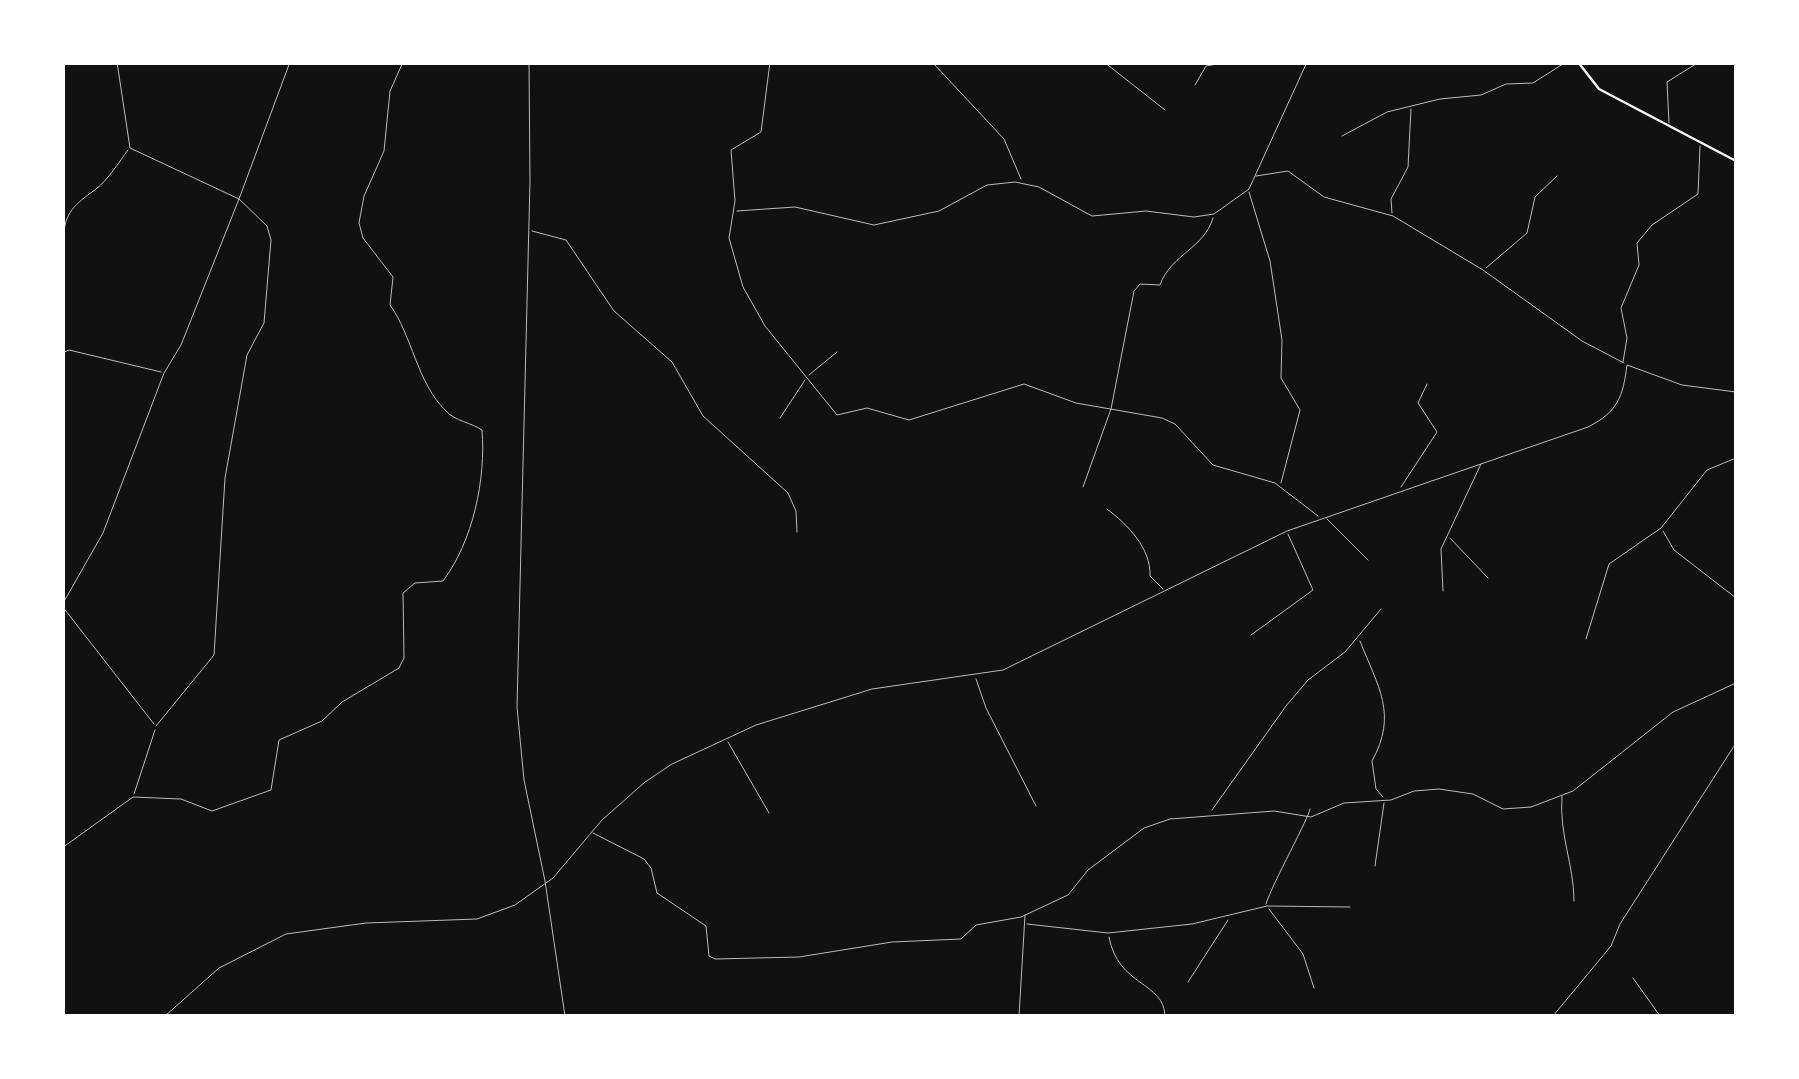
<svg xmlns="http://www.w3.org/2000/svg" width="1799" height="1079" viewBox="0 0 1799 1079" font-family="Quicksand,sans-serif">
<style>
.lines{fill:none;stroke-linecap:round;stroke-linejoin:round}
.minor{stroke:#bcbcbc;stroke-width:1}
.secondary{stroke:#f5f5f5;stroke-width:2.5}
</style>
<rect width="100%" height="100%" fill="#111"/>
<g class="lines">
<!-- minor -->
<path class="minor" d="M529 62 530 181 517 707 524 780 545 881 565 1016
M770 62 761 132 731 150 735 201 729 238 743 287 765 326 837 415 867 408 909 420 1024 384 1076 403 1162 418 1175 424 1213 465 1275 483 1318 516
M932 62 1004 139 1021 179
M1104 62 1165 110
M1195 85 1206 66 1229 62
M1669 123 1667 82 1699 62
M1342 136 1387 112 1440 99 1481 95 1506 84 1533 83 1566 62
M1256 176 1288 171 1324 197 1393 216 1483 270 1582 341 1624 363
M1249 192 1270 261 1282 340 1281 378 1300 410 1281 483
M737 211 795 207 874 225 939 211 987 185 1015 182 1039 187 1092 216 1146 211 1194 217 1214 214 1249 189 1307 62
M1392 213 1391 199 1408 167 1411 109
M532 231 566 240 614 311 672 362 703 416 788 493 796 511 797 532
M64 233C65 210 80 201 96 189 108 180 119 162 128 150
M1486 268 1527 233 1535 197 1557 176
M62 353 69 350 161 372
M1623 362 1627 338 1621 308 1639 265 1637 243 1652 225 1698 194 1700 146
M809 375 837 352
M780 418 805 380
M1083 487 1111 409 1134 291 1140 284 1160 285C1171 254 1204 249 1213 218
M1401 487 1437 432 1418 403 1427 384
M1107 509C1128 525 1151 548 1150 576L1163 589
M1327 519 1368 560
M1663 531 1674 550 1736 598
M1450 538 1488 578
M1443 591 1441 549 1481 464
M62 605 103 533 164 373 181 345 239 199 130 148 117 62
M62 606 154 724
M1251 635 1313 590 1288 534
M1586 639 1609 564 1661 528 1707 470 1736 458
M1360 641C1378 687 1398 714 1372 761L1376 789 1383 797
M976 679 986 708 1036 806
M156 726 214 655 225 478 247 355 264 323 271 240 267 226 239 199 290 62
M728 742 769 813
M134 794 155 730
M1562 796C1559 836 1574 864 1574 901
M1212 810 1286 706 1308 680 1345 652 1381 609
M593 833 644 859 651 868 657 893 706 926 709 956 715 959 799 957 892 942 961 939 976 925 1021 917 1068 895 1088 870 1144 828 1170 819 1274 811 1311 817 1344 803 1391 800 1414 791 1439 789 1473 794 1503 809 1531 807 1573 791 1673 712 1736 683
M62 848 133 797 181 799 212 811 271 790 279 740 322 721 342 702 399 668 404 658 403 593 415 583 443 581C473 541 486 479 482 430 472 423 455 421 446 411 417 383 412 335 390 305L393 277 363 238 359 223 364 196 384 151 390 91 403 62
M1375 866 1384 803
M1266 904C1272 884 1310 816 1310 809
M1269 909 1303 954 1314 988
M1027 924 1108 933 1192 924 1267 906 1350 907
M1109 937C1118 987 1164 981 1165 1016
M1633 978 1660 1016
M1188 982 1228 920
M165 1016 219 968 286 934 366 923 477 919 515 905 553 878 602 820 645 782 672 764 756 725 872 689 1003 670 1287 531 1588 427C1618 412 1623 396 1627 365L1682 385 1736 392
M1019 1016 1025 915
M1553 1016 1611 946 1620 924 1736 743"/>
<!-- secondary -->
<path class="secondary" d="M1578 62 1599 89 1736 161"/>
</g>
<!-- border -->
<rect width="1799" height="1079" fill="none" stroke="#ffffff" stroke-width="130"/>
</svg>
